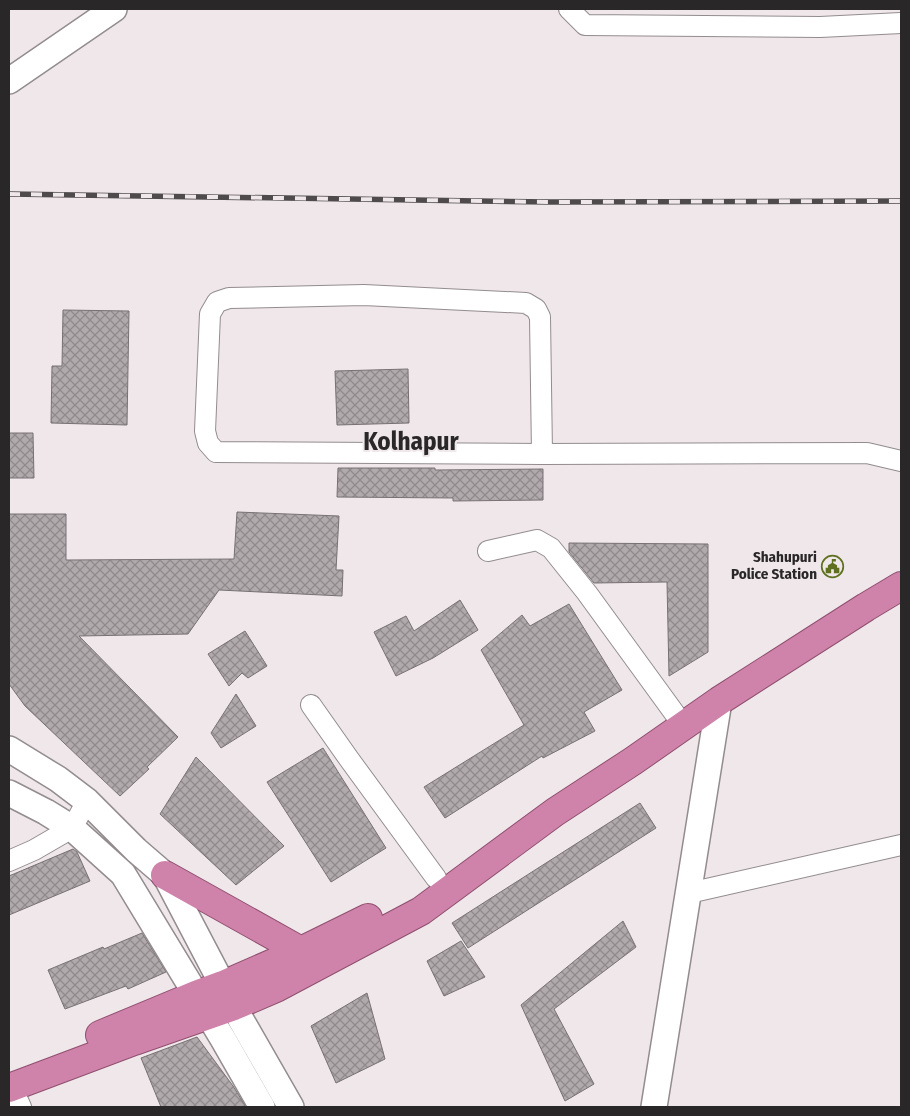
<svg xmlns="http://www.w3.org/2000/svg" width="910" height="1116" viewBox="0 0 910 1116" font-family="'Fira Sans Condensed',sans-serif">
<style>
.building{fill:url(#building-cross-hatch);stroke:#787174}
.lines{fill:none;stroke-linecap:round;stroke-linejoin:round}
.minor-casing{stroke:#938c8f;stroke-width:22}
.tertiary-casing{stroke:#938c8f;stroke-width:28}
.trunk-casing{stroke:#8f4f6e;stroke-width:30}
.minor{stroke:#fff;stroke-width:20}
.tertiary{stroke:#fff;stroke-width:25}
.trunk{stroke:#d083aa;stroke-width:28}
.rail-casing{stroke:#4f4b4d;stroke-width:5.5}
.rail{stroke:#efe7ea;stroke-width:4;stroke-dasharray:11;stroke-linecap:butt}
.labels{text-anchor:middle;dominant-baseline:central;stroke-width:4;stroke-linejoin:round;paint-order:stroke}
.poi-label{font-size:15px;font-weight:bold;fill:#2a2728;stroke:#efe7ea;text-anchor:end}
.town-label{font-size:25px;font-weight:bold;fill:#2a2728;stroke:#efe7ea}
</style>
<defs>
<pattern id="building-cross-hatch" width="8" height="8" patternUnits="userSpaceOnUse" patternTransform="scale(1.25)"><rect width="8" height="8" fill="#b1aaad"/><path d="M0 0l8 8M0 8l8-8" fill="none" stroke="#908a8d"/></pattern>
</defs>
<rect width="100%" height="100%" fill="#efe7ea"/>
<!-- building -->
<path class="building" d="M63 310 129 311 127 425 51 423 52 366H62Z
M408 369 409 423 337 425 335 371Z
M9 433H33L34 478H9Z
M338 468H435V470L543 469V500L453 501V498L337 497Z
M237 512 339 516 336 570H343L342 596 219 590 188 634 79 636 178 737 147 767 149 769 120 796 25 706 9 684V514H66V560L234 559Z
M569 543 708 544V652L669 676 667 582 594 583 569 552Z
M460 600 478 630 433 658 396 676 374 632 406 616 414 631Z
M569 604 622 690 584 712 595 731 543 758 542 756 445 818 424 787 524 725 481 650 522 615 530 626Z
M245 631 267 666 248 678 242 673 229 686 208 654Z
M236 694 256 726 221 748 211 733Z
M323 748 386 848 331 882 267 782Z
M196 757 284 846 236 885 160 814Z
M640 803 656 828 468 948 452 923Z
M73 849 77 852 90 881 9 915V876Z
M623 921 636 947 554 1009 594 1084 565 1101 521 1005Z
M142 933 166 972 128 989 126 986 65 1009 48 970 103 947 104 949Z
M461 941 485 977 444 996 427 961Z
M367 993 385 1059 336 1083 311 1026Z
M197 1037 233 1086 246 1107H161L141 1058Z"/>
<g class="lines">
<defs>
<path id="minor" d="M569 9 585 25 820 27 901 23
M542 454 540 317 536 309 526 303 364 295 229 298 217 302 210 314 205 431 208 443 216 452 542 454 867 453 901 461
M488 551 537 540 551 548 587 593 675 714
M311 705 349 759 436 878
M9 861 34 850 72 828 87 801
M689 893 901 845
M12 1087 21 1107"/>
<path id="tertiary" d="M9 81 114 9
M9 749 58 779 87 801 136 850 165 875 240 1018 291 1107
M9 793 46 812 72 828 123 874 223 1039 262 1107
M654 1107 719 701"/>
<path id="trunk" d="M165 875 301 951
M100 1035 196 995 223 985 301 951 368 918
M9 1088 134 1041 234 1006 276 988 421 911 555 812 633 761 719 701 866 607 901 586"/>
</defs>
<!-- minor casing -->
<use href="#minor" class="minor-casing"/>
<!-- tertiary casing -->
<use href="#tertiary" class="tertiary-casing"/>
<!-- trunk casing -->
<use href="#trunk" class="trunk-casing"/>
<!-- minor -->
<use href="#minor" class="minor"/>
<!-- tertiary -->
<use href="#tertiary" class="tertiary"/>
<!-- trunk -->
<use href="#trunk" class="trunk"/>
<defs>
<path id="rail" d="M9 194 550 202 901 201"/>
</defs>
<!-- rail casing -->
<use href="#rail" class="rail-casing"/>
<!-- rail -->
<use href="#rail" class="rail"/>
</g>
<!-- icons -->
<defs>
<symbol id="civic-ring" viewBox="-11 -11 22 22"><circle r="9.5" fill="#efe7ea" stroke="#5f711f" stroke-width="1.5"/><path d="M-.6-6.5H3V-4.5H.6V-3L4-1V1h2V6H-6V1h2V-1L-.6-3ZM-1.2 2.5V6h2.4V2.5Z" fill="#5f711f"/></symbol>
</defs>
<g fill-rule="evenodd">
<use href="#civic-ring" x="820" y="554" width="25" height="25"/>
</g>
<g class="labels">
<!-- poi labels -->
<g class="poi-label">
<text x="817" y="557">Shahupuri<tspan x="817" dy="17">Police Station</tspan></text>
</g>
<!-- town labels -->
<g class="town-label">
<text x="411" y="442">Kolhapur</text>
</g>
</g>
<!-- border -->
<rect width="910" height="1116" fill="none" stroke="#2a2728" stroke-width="20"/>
</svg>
